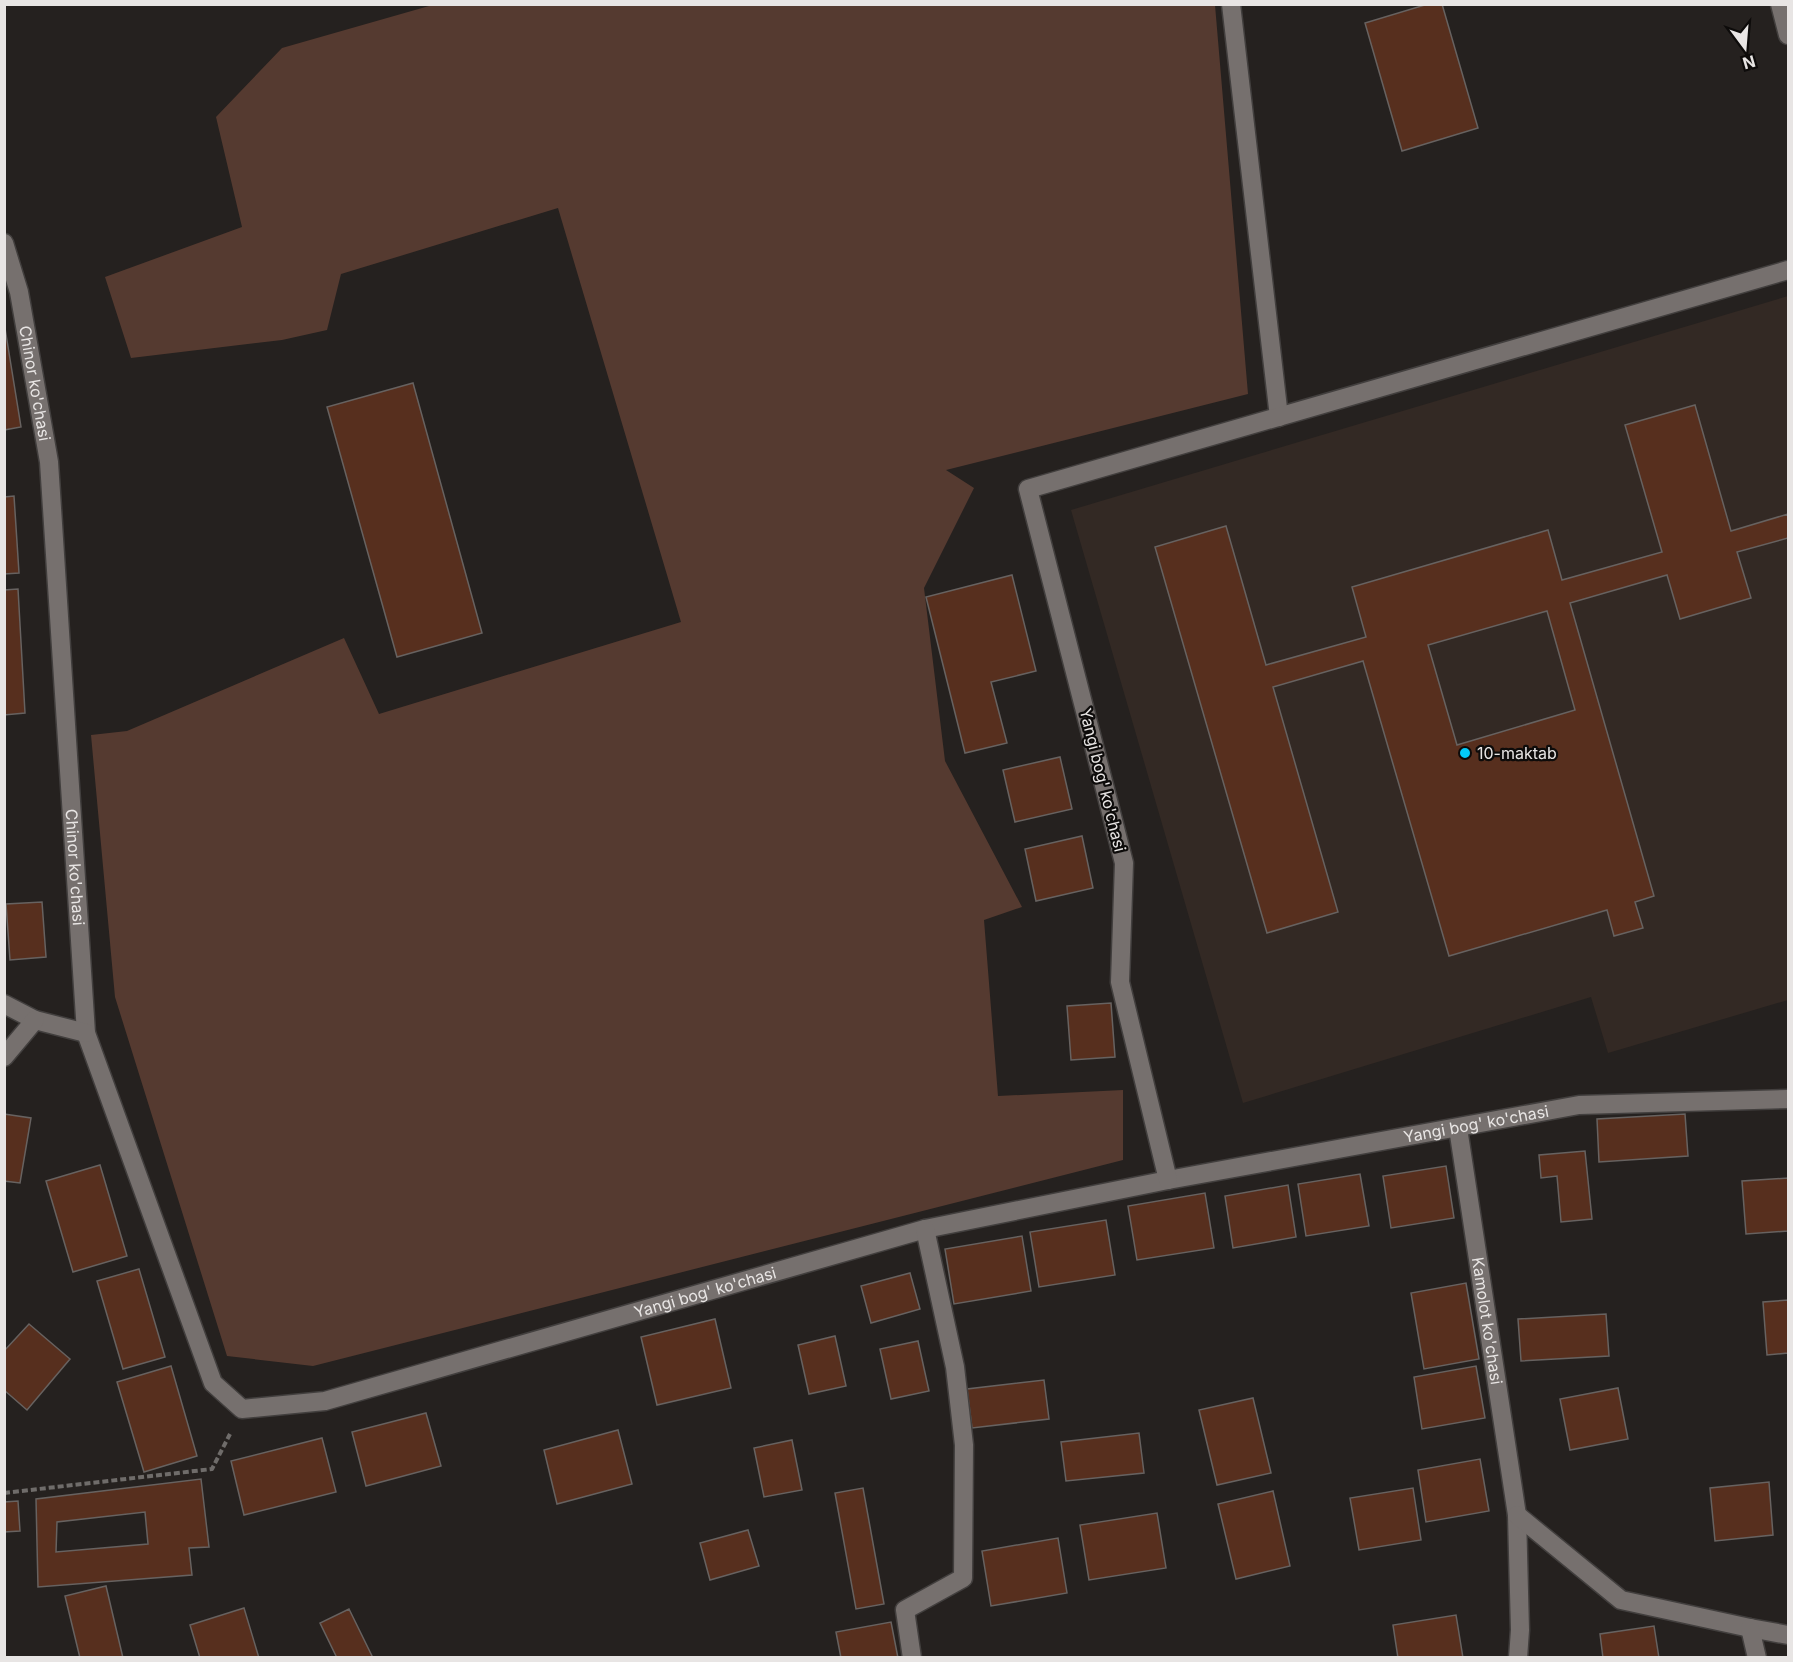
<svg xmlns="http://www.w3.org/2000/svg" width="1793" height="1662" viewBox="0 0 1793 1662" font-family="Inter,sans-serif">
<style>
.built{fill:#332924}
.green{fill:#553a30}
.building{fill:#572f1e;stroke:#676260;stroke-width:1.5;fill-rule:evenodd}
.lines{fill:none;stroke-linecap:round;stroke-linejoin:round}
.street-casing{stroke:#423f3e;stroke-width:21}
.path{stroke:#6f6c6a;stroke-width:4;stroke-dasharray:6 3;stroke-linecap:butt}
.street{stroke:#76706e;stroke-width:18}
.poi-dot{fill:#03cbf9;stroke:#0d0b0a;stroke-width:2}
.labels{text-anchor:middle;dominant-baseline:central;stroke-width:4.5;stroke-linejoin:round;paint-order:stroke}
.street-label{font-size:16px;fill:#e8e5e4;stroke:#0d0b0a}
.poi-label{font-size:16px;fill:#e8e5e4;stroke:#0d0b0a;text-anchor:start}
</style>
<rect width="100%" height="100%" fill="#25211f"/>
<!-- built -->
<path class="built" d="M1788 296V1000L1608 1053 1591 997 1243 1103 1071 510Z"/>
<!-- green -->
<path class="green" d="M436 4 1215 5 1248 394 946 470 974 488 924 588 945 761 1022 907 984 920 998 1096 1123 1090V1160L313 1366 227 1356 115 997 91 735 127 731 344 638 379 714 681 622 558 208 341 274 327 330 282 340 131 358 105 277 242 227 216 117 282 48Z"/>
<!-- building -->
<path class="building" d="M1428 4H1442L1478 128 1402 151 1365 23Z
M4 322 21 427 4 430Z
M413 383 482 633 397 657 327 407Z
M1695 405 1731 531 1788 514V538L1737 552 1751 598 1680 619 1667 575 1570 603 1654 896 1635 902 1643 928 1614 936 1607 910 1449 956 1363 661 1273 687 1338 912 1267 933 1155 547 1226 526 1266 665 1366 637 1352 587 1548 530 1562 580 1662 552 1625 425ZM1547 611 1575 710 1457 745 1428 645Z
M14 496 19 573 4 574V497Z
M1012 575 1036 671 991 682 1007 743 965 753 926 597Z
M18 589 25 713 4 715V590Z
M1060 757 1072 809 1015 822 1003 770Z
M1082 836 1093 888 1036 901 1025 849Z
M42 902 46 957 10 960 6 904Z
M1111 1003 1115 1057 1071 1060 1067 1006Z
M4 1114 31 1118 20 1183 4 1181Z
M1685 1114 1688 1156 1599 1162 1597 1119Z
M1585 1151 1592 1219 1561 1222 1557 1176 1541 1178 1539 1155Z
M100 1165 127 1256 73 1272 46 1181Z
M1446 1166 1454 1218 1391 1228 1383 1176Z
M1360 1174 1369 1226 1306 1236 1298 1184Z
M1788 1178V1231L1746 1234 1742 1181Z
M1288 1185 1296 1237 1233 1248 1225 1196Z
M1205 1193 1214 1248 1137 1260 1128 1206Z
M1106 1220 1115 1275 1039 1287 1030 1232Z
M1022 1236 1031 1291 954 1304 945 1249Z
M139 1269 165 1357 123 1369 97 1281Z
M910 1273 920 1309 871 1323 861 1286Z
M1466 1283 1479 1359 1424 1369 1411 1293Z
M1788 1300V1353L1767 1355 1763 1302Z
M1606 1314 1609 1356 1521 1361 1518 1319Z
M715 1319 731 1388 657 1405 641 1337Z
M29 1324 70 1359 27 1410 4 1390V1351Z
M835 1336 846 1386 809 1394 798 1345Z
M918 1341 929 1391 891 1399 880 1349Z
M171 1366 197 1456 144 1472 117 1382Z
M1476 1366 1485 1418 1422 1429 1414 1377Z
M1044 1380 1049 1419 972 1428 967 1389Z
M1618 1388 1628 1439 1570 1450 1560 1399Z
M1253 1398 1271 1473 1217 1485 1199 1410Z
M426 1413 441 1466 366 1486 352 1432Z
M618 1430 632 1484 557 1504 544 1450Z
M1139 1433 1144 1473 1066 1481 1061 1442Z
M322 1438 336 1492 244 1515 231 1461Z
M792 1440 802 1490 764 1497 754 1448Z
M1480 1459 1489 1511 1426 1522 1418 1470Z
M201 1479 209 1547 189 1548 192 1575 38 1587 36 1499ZM145 1512 148 1544 56 1552 57 1522Z
M1769 1482 1773 1535 1715 1541 1710 1488Z
M863 1488 884 1604 856 1609 835 1493Z
M1413 1488 1421 1540 1359 1550 1350 1498Z
M1273 1491 1290 1566 1236 1579 1218 1504Z
M18 1501 20 1531 4 1532V1502Z
M1157 1513 1166 1568 1089 1580 1080 1525Z
M748 1530 759 1566 710 1580 700 1543Z
M1058 1538 1067 1593 991 1606 982 1551Z
M106 1586 123 1658H80L65 1596Z
M244 1608 259 1658H200L190 1625Z
M349 1609 373 1658H337L320 1623Z
M1456 1615 1463 1658H1398L1393 1625Z
M891 1622 898 1658H841L836 1632Z
M1654 1626 1659 1658H1603L1600 1634Z"/>
<g class="lines">
<defs>
<g id="street">
<path d="M1231 4 1279 417"/>
<path d="M1780 4 1788 35"/>
<path id="s1" d="M4 243 19 292 49 462 86 1033 213 1383 242 1409 325 1401 925 1229 1168 1180 1579 1105 1788 1099"/>
<path d="M4 1004 35 1020 86 1033"/>
<path d="M4 1057 35 1020"/>
<path id="s2" d="M1458 1128 1517 1515 1520 1630 1518 1658"/>
<path d="M1168 1180 1120 982 1124 863 1028 489 1788 270"/>
<path d="M1517 1515 1621 1600 1750 1628 1788 1635"/>
<path d="M1750 1628 1757 1658"/>
<path d="M912 1658 905 1610 963 1578 964 1445 955 1367 925 1229"/>
</g>
</defs>
<!-- street casing -->
<use href="#street" class="street-casing"/>
<!-- path -->
<path class="path" d="M4 1493 212 1469 230 1434"/>
<!-- street -->
<use href="#street" class="street"/>
</g>
<!-- markers -->
<circle class="poi-dot" cx="1465" cy="753" r="6"/>
<g class="labels">
<!-- street labels -->
<g class="street-label">
<text stroke="none"><textPath href="#s1" startOffset="144">Chinor ko'chasi</textPath></text>
<text transform="translate(1103 780) rotate(76)">Yangi bog' ko'chasi</text>
<text stroke="none"><textPath href="#s1" startOffset="630">Chinor ko'chasi</textPath></text>
<text stroke="none"><textPath href="#s1" startOffset="2476">Yangi bog' ko'chasi</textPath></text>
<text stroke="none"><textPath href="#s1" startOffset="1686">Yangi bog' ko'chasi</textPath></text>
<text stroke="none"><textPath href="#s2" startOffset="195">Kamolot ko'chasi</textPath></text>
</g>
<!-- poi labels -->
<g class="poi-label">
<text x="1477" y="753">10-maktab</text>
</g>
</g>
<!-- border -->
<rect width="1793" height="1662" fill="none" stroke="#e8e5e4" stroke-width="12"/>
<!-- north arrow -->
<g transform="translate(1745 48) rotate(164)" stroke="#0d0b0a" stroke-width="4.5" paint-order="stroke">
<path d="M0-4.5L10 22L0 15L-10 22Z" fill="#e8e5e4"/>
<text y="-9" font-size="16" font-weight="bold" text-anchor="middle" fill="#e8e5e4">N</text>
</g>
</svg>
